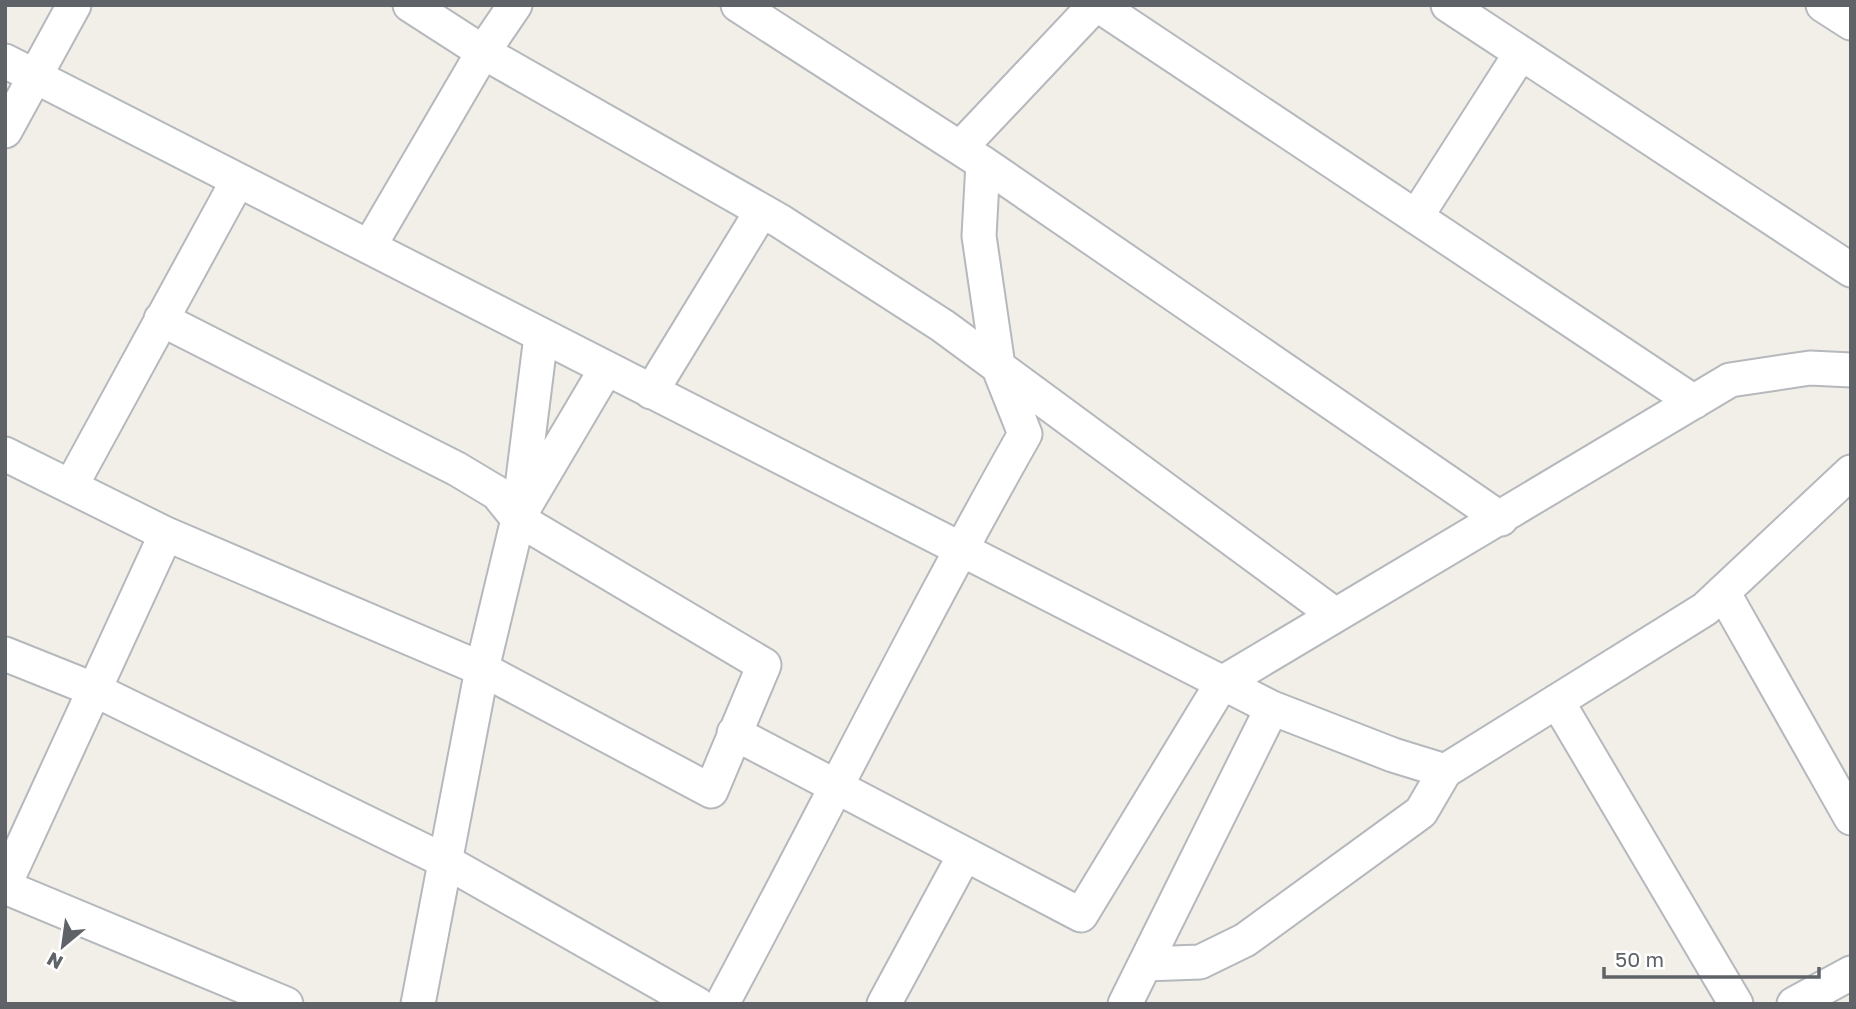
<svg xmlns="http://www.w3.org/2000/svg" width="1856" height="1009" viewBox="0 0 1856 1009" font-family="'Golos Text',sans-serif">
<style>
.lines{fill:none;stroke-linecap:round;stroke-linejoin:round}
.minor-casing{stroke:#b5b8bc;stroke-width:37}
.minor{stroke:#fff;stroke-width:33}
</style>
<rect width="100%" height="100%" fill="#f1efe8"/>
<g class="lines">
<defs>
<path id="minor" d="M410 5 483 52 780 221 943 326 1334 614
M738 5 983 163 1501 519
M1098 5 1694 402
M1448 5 1851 270
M1823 5 1851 23
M5 61 1272 708 1393 755 1445 771 1705 609 1851 472
M5 131 74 5
M960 148 1095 5
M1416 217 1521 53
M369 247 483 52 515 5
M651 392 761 212
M5 454 166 534 482 669 711 791 764 665 518 519 497 493 457 469 161 319
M71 486 238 180
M525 506 606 369
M1723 592 1851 818
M5 654 95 690 443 860 697 1004
M1557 701 1736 1004
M734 733 1081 915 1222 683 1730 380 1810 368 1851 370
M5 884 166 534
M5 887 286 1004
M1145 964 1200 962 1245 940 1421 812 1445 771
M418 1004 482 669 518 519 541 336
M722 1004C824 814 919 621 1025 434L998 366 979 236 983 163
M884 1004 965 854
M1125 1004 1272 708
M1794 1004 1851 973"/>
</defs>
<!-- minor casing -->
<use href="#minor" class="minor-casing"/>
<!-- minor -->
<use href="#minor" class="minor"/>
</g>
<!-- border -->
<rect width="1856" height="1009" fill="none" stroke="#5f6368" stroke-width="14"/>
<!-- north arrow -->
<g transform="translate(63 946) rotate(209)" stroke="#ffffff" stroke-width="5" paint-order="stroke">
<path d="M0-5L12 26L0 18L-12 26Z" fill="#5f6368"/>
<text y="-10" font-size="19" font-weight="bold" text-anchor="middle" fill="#5f6368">N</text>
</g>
<!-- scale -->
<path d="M1604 967v10h215v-10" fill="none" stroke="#5f6368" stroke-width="3.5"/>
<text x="1615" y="967" font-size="21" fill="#5f6368" stroke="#ffffff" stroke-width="5" paint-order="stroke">50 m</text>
</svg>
